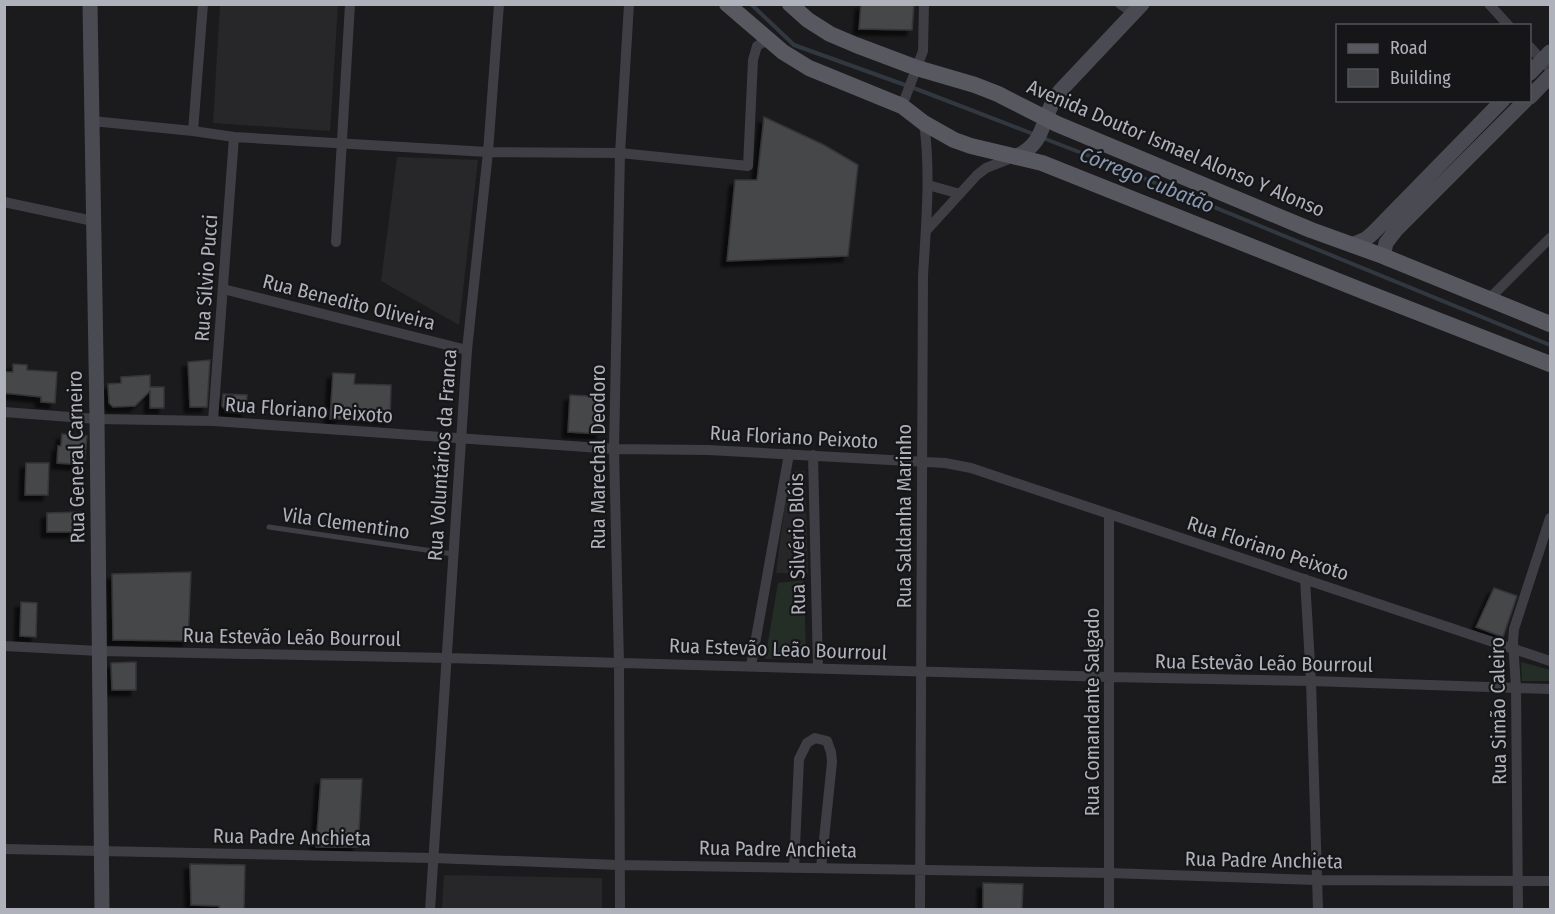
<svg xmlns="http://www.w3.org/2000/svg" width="1555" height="914" viewBox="0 0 1555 914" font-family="'Fira Sans Condensed',sans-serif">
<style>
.built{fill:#27272a}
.green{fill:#252d27}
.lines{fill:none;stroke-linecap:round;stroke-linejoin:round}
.stream{stroke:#313840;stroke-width:4}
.building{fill:#45464a;stroke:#363539;stroke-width:1.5;filter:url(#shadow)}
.lane{stroke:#3e3e44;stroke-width:5}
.street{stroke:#3e3e44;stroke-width:10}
.secondary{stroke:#4a4b52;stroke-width:15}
.primary{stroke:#585960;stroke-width:16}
.labels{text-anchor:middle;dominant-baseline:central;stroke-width:4.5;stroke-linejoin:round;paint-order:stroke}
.street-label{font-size:20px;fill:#afb1bb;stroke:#161618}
.water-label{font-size:21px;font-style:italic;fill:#899ab3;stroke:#161618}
</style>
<defs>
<filter id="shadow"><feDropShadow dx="-5.5" dy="5.5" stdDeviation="1.5" flood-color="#0009"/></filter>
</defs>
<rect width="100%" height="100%" fill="#1b1b1d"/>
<!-- built -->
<path class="built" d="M220 5H338L330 131 213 123Z
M397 157 478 160 459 325 381 281Z
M805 471 808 573H776L789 472Z
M444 875 602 878V909H442Z"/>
<!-- green -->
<path class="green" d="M804 580 806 658 765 659 778 583Z
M1521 662 1550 670V681H1522Z"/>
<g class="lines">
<!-- stream -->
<path class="stream" d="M751 4 794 45 919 90 1036 135
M1043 138 1092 157 1550 345"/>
</g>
<!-- building -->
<path class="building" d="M861 4H914L912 30 859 29Z
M764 117 824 145 858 165 848 256 727 261 735 180H757Z
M210 360 207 407H190L188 362Z
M13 364 27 365V370L57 372 55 403 41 402V397L4 393V372H13Z
M333 373 355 374 354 384 391 385 390 419 341 415V419H330Z
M150 375V387H164V408H150V391L135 406 113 407 109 403 108 384 121 383V377Z
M223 394 247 395 246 413 228 412 222 406Z
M570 395 603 397 601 434 568 432Z
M62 434 87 436 84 465 57 463 58 446H61Z
M26 463H49L48 495H25Z
M83 512 82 532H47V513Z
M191 572 188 641 113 640 112 574Z
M1494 588 1517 596 1503 637 1476 627Z
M21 602 37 603 36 637 20 636Z
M136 662V690H112L111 663Z
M321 779H362L358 847H316Z
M190 864 245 865 244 909H219V906L191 905Z
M983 883 1023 884 1022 909H983Z"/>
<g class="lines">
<!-- lane -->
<path class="lane" d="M269 527 453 554"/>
<!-- street -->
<path class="street" d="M1120 4 1133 13
M1489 4 1509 26
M1530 47 1550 69
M902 106 923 51 924 4
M92 121 193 131 234 137 488 152 620 153 748 166 753 60 757 46 767 40
M193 131 203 4
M928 185 960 194
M4 202 93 221
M926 231 977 175 986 168 1014 157
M336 242 350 4
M223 289 467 350
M1490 298 1550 238
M4 412 97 419 213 421 614 449 708 450 945 463 971 468 1550 661
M213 421 234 137
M813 455 818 668
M1109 514V910
M1305 579 1311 681 1318 910
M4 646 99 651 447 658 1110 677 1311 681 1550 689
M751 666 789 454
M4 849 433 858 619 865 1109 873 1317 880 1550 881
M794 868 799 759 807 743 815 738 827 741 831 752 832 762 821 868
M430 910 467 350 488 152 499 4
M620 910 619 663 614 449 620 153 629 4
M920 910 923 276C926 225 931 174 924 123
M1518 910 1516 688 1513 641 1514 629 1550 518"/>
<!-- secondary -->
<path class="secondary" d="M90 4 97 419 102 910
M1530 73 1550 52
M1530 97 1550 76
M1015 157C1049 142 1039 117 1060 91L1142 4
M1352 245 1366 239 1373 233 1503 100
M1383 256 1386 243 1396 230 1526 100"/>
<!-- primary -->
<path class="primary" d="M727 4 783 52 809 68 902 106 924 123 954 140 971 146 1042 163 1368 293 1550 364
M790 4 808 20 830 34 856 45 917 68 975 85 998 94 1057 124 1311 230 1383 256 1550 324"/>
</g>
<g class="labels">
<!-- street labels -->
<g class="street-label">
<text transform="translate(1176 148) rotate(23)">Avenida Doutor Ismael Alonso Y Alonso</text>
<text transform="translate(206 278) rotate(-86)">Rua Sílvio Pucci</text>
<text transform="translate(349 302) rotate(14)">Rua Benedito Oliveira</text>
<text transform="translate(309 410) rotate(4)">Rua Floriano Peixoto</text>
<text transform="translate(794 437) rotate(3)">Rua Floriano Peixoto</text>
<text transform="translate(442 455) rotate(-86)">Rua Voluntários da Franca</text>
<text transform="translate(76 457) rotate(-91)">Rua General Carneiro</text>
<text transform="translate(598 457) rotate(-90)">Rua Marechal Deodoro</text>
<text transform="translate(904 516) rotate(-90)">Rua Saldanha Marinho</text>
<text transform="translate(346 523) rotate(8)">Vila Clementino</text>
<text transform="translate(797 544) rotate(-91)">Rua Silvério Blóis</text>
<text transform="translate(1268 548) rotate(18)">Rua Floriano Peixoto</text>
<text transform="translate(292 637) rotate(1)">Rua Estevão Leão Bourroul</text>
<text transform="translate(778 649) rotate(2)">Rua Estevão Leão Bourroul</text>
<text transform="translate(1264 663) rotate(1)">Rua Estevão Leão Bourroul</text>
<text transform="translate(1498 711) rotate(-91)">Rua Simão Caleiro</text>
<text transform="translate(1092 712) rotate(-90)">Rua Comandante Salgado</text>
<text transform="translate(292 837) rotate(1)">Rua Padre Anchieta</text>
<text transform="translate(778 849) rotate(1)">Rua Padre Anchieta</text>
<text transform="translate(1264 860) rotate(1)">Rua Padre Anchieta</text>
</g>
<!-- water labels -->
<g class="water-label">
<text transform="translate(1147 180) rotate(22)">Córrego Cubatão</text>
</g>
</g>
<!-- border -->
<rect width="1555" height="914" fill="none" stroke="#afb1bb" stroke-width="12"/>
<!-- legend -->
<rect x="1336" y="24" width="195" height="78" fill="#161618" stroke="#535459" stroke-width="1.5"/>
<rect x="1348" y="44" width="30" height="9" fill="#585960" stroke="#535459" stroke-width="1.5"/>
<text x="1390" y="54" font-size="18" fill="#afb1bb">Road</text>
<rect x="1348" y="69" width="30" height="18" fill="#45464a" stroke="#535459" stroke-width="1.5"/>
<text x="1390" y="84" font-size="18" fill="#afb1bb">Building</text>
</svg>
